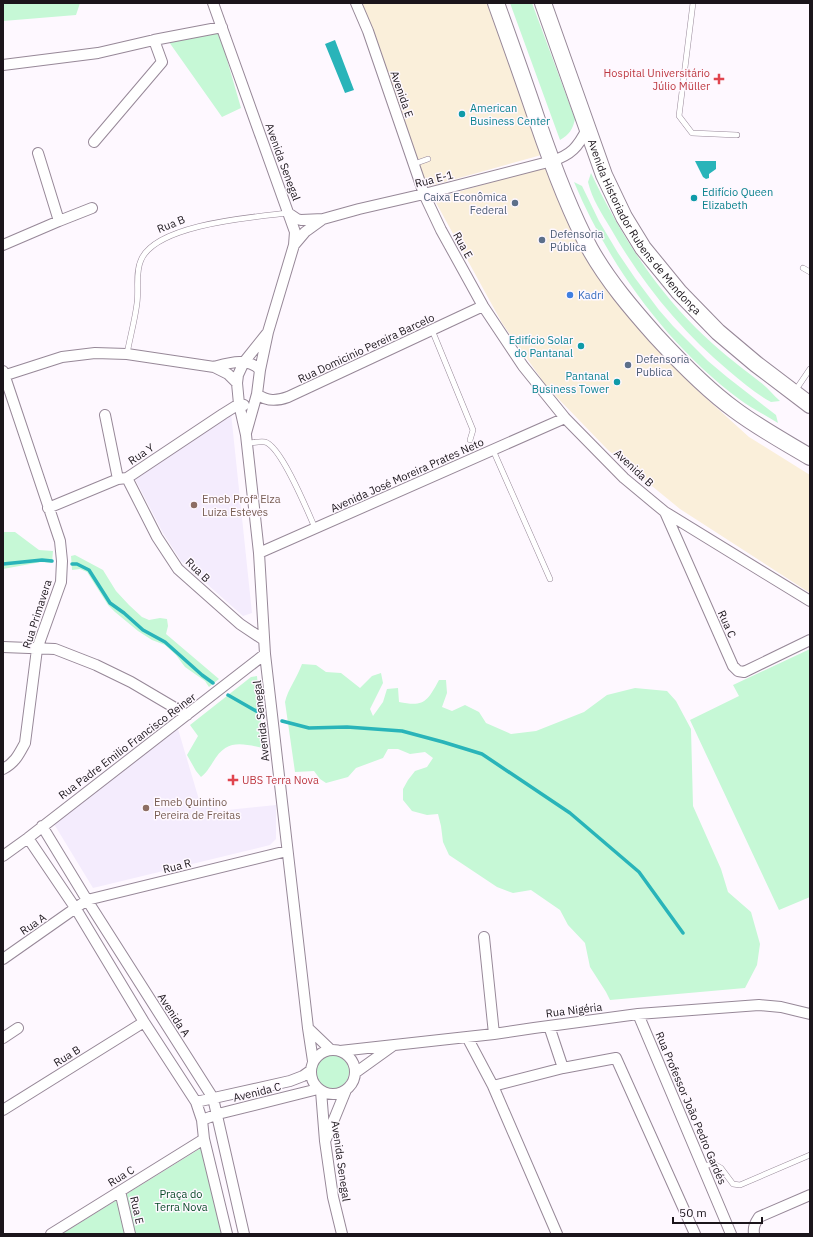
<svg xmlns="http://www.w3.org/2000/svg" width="813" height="1237" viewBox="0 0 813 1237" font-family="'IBM Plex Sans',sans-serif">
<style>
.commercial{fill:#faefda}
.education{fill:#f4ecfd}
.green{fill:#c6f8d6}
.water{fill:#29b4b9}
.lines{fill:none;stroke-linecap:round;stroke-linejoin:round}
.stream{stroke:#29b4b9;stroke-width:3.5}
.lane-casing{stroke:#978898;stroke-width:6}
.street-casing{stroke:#978898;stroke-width:12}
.primary-casing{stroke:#978898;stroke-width:18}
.lane{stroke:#fff;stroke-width:5}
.street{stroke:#fff;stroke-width:10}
.primary{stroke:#fff;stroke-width:16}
.health-dot{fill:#e0444e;stroke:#fef8ff;stroke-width:1.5}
.culture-dot{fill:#0f9aa8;stroke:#fef8ff;stroke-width:1.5}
.service-dot{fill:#5c6f8a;stroke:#fef8ff;stroke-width:1.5}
.shop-dot{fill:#3f7fe0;stroke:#fef8ff;stroke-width:1.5}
.education-dot{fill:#8d6e63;stroke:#fef8ff;stroke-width:1.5}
.labels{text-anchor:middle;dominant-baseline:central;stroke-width:3;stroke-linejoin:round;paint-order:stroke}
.health-label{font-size:11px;fill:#be3a42;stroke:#fef8ff;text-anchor:end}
.street-label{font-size:11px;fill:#1b151b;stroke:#fef8ff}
.culture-label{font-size:11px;fill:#0d838f;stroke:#fef8ff;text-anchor:start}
.service-label{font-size:11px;fill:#4e5e75;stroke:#fef8ff;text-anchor:start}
.shop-label{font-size:11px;fill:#366cbe;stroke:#fef8ff;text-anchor:start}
.education-label{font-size:11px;fill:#785e54;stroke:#fef8ff;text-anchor:start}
.park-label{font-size:11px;fill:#0a4b29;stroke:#fef8ff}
</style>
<rect width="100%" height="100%" fill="#fef8ff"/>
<!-- commercial -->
<path class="commercial" d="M360 3H490L545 154 427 187Z
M550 165 618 296 696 389 749 437 810 475V593L680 509 608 450 547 387 502 323 434 199Z"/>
<!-- education -->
<path class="education" d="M231 413 252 613 243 616 181 561 163 533 134 477Z
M178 729 200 803 217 801 218 811 276 805V839L270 845 93 888 54 824Z"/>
<!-- green -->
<path class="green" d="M3 3H80L76 15 3 21Z
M510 3H532L575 119C573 129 569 135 560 140Z
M219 32 241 108 222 117 169 42Z
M591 173C618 230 651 283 696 328 716 348 738 365 760 382 768 388 773 395 780 401L771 402C756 394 742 382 729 371 681 331 642 283 611 229 602 214 592 199 588 182Z
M574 182 582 186 599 221 618 253 635 278 659 310 673 326 708 361 727 377 776 415 778 423C765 415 751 408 739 399 667 345 608 264 574 182Z
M3 532H15L39 550 53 551 52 563 41 562 3 569Z
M75 555 103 570 116 591 129 605 142 617 149 620 160 618 167 619 168 626 166 634 219 679 209 687 205 681 185 667 176 655 165 645 152 640 138 631 115 612 108 605 87 572 80 569 72 570 71 556Z
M810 649V897L779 910 690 720 739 696 733 685Z
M302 664 316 665 326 672 341 673 360 688 372 676 381 673 383 683 370 709 373 716 383 702 387 689 398 688 399 702C424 707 427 702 439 680H446L447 693 442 707 452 711 465 705 479 712 486 723 511 734 536 731 584 712 607 695 635 688 667 691 676 701 691 729 693 806 721 869 728 892 751 912 760 944 757 965 745 988 610 1000 606 992 590 967 585 943 568 925 560 910 531 890 513 893 497 887 449 855 443 842 441 826 438 814 427 815 412 811 403 800V789L408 780 415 771 427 767 433 758 425 752 410 754 398 749H388L383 758 356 768 348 777 326 783 320 779 314 771 295 772 285 702C288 689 297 678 302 664Z
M257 676 263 748C241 743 226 739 213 762 209 768 207 772 201 777L196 771 187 755 198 736 190 725 251 677Z
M315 1072a17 17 0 1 1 34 0a17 17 0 1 1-34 0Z
M201 1148 223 1234H62Z"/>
<!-- water -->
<path class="water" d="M335 40 354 90 345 93 325 44Z
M695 161H716V169L709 174V178L706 179 703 177Z"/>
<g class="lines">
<!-- stream -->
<path class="stream" d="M3 564 42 560 52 561
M72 564H77L89 570 110 603 124 613 143 630 165 642 202 675 213 683
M228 695 263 715
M282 721 309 728 347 727 402 731 443 742 482 754 570 813 639 872 683 933"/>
<defs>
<path id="lane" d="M693 3 679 116 692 133 737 135
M414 164 428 159
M803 268 810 272
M432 330 473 430 470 440
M127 354C130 337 135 320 137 303 139 289 135 273 141 260 156 224 254 217 288 213
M795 391 810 369
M247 443C252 443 260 441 265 442 281 446 308 512 315 528
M493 450 550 579
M702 1166 714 1164 721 1168 733 1184 740 1185 810 1155"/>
<path id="street" d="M213 3 295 232 294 245 268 332 260 370 257 394 246 433
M356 3 368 31 424 194 441 230 483 306 523 366 565 418 624 478 665 512 810 601
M3 65 98 53 154 40 222 27
M94 142 162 62 154 40
M288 213 297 219 301 220 323 219 359 209 424 194 552 161C571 155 578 147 587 129
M59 221 92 208
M3 245 59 221 38 153
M294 245 305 232 323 219
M268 332 244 362 238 375 237 383 239 404 246 435 259 553 265 654 308 1028 313 1061
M214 367C229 363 248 357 260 370
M3 371 60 541 62 561 61 582 37 649 25 743C19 754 15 763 3 769
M3 376 62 357 95 353 127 354 214 367 228 374 237 383
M257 394C267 402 277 401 288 397L483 306
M105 415 118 479
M127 478 157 537 178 569 240 624 264 640
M48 508 118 479 127 478 223 414 239 404 244 405
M665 512 733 666 738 671 744 672 810 640
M259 553 565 418
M3 647 55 649 96 665 131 682 187 715
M42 826 87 900 213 1098 244 1234
M28 838 76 909 144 1022 196 1102 202 1120 204 1139 227 1234
M3 856 28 838 265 654
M484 937 494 1034
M3 959 87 900 287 851
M638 1014 731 1234
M549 1026 563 1068
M308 1028 331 1050
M467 1037 493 1086 557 1234
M3 1038 18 1028
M311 1072a22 22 0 1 1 44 0a22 22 0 1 1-44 0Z
M340 1051 494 1034 534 1028 638 1014 759 1005 781 1007 810 1014
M355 1073 394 1045
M493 1086 563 1068 616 1058 695 1234
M321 1091 325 1141 333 1197 342 1234
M196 1102 290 1081 303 1076 310 1071
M3 1110 144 1022
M202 1120 218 1114 318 1089
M326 1139 346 1090
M120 1191 130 1234
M51 1234 204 1139
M754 1234C753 1227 755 1223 759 1217L810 1195"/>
<g id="primary">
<path d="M496 3C510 42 524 81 537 120 552 164 568 208 590 249 608 281 632 309 656 336 680 362 706 389 735 410 759 428 785 442 810 457"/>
<path id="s1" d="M543 3 604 175 624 217 643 248 679 292 718 332 756 364 810 405"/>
</g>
</defs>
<!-- lane casing -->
<use href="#lane" class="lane-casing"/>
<!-- street casing -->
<use href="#street" class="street-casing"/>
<!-- primary casing -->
<use href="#primary" class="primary-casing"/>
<!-- lane -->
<use href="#lane" class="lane"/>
<!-- street -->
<use href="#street" class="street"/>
<!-- primary -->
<use href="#primary" class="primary"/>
</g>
<!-- markers -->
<g class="health-dot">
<path d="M717 73h4v4h4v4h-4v4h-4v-4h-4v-4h4z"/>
<path d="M231 774h4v4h4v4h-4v4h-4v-4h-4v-4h4z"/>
</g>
<g class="culture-dot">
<circle cx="462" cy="114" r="4"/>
<circle cx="694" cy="198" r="4"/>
<circle cx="581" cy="346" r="4"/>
<circle cx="617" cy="382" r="4"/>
</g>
<g class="service-dot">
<circle cx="515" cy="203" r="4"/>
<circle cx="542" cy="240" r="4"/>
<circle cx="628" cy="365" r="4"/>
</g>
<circle class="shop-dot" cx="570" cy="295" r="4"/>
<g class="education-dot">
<circle cx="194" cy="505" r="4"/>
<circle cx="146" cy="808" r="4"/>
</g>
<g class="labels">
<!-- health labels -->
<g class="health-label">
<text x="710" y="73">Hospital Universitário<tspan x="710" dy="13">Júlio Müller</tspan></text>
<text x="242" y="780" text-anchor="start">UBS Terra Nova</text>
</g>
<!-- street labels -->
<g class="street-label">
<text transform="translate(402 94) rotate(71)">Avenida E</text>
<text transform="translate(283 162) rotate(70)">Avenida Senegal</text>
<text transform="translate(434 179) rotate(-14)">Rua E-1</text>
<text transform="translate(171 224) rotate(-22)">Rua B</text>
<text stroke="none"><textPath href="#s1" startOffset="248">Avenida Historiador Rubens de Mendonça</textPath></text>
<text transform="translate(463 245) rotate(61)">Rua E</text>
<text transform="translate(366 348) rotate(-25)">Rua Domicinio Pereira Barcelo</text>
<text transform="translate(141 454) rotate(-34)">Rua Y</text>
<text transform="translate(634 468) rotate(43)">Avenida B</text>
<text transform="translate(407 475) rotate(-24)">Avenida José Moreira Prates Neto</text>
<text transform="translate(198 570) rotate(44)">Rua B</text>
<text transform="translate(37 614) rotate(-72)">Rua Primavera</text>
<text transform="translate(727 624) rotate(66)">Rua C</text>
<text transform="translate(261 721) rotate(-96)">Avenida Senegal</text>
<text transform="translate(127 746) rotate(-37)">Rua Padre Emilio Francisco Reiner</text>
<text transform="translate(177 866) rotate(-14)">Rua R</text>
<text transform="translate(33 924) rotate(-34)">Rua A</text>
<text transform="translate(574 1010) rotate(-7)">Rua Nigéria</text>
<text transform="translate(174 1015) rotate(57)">Avenida A</text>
<text transform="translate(67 1056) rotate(-32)">Rua B</text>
<text transform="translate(257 1092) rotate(-14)">Avenida C</text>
<text transform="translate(691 1108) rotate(67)">Rua Professor João Pedro Gardés</text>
<text transform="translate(341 1161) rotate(82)">Avenida Senegal</text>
<text transform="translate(121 1176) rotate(-32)">Rua C</text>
<text transform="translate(137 1210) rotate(77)">Rua E</text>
</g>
<!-- culture labels -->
<g class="culture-label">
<text x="470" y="108">American<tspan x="470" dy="13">Business Center</tspan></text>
<text x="702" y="192">Edifício Queen<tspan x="702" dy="13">Elizabeth</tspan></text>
<text x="573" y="340" text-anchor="end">Edifício Solar<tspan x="573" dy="13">do Pantanal</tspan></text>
<text x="609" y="376" text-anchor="end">Pantanal<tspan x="609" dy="13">Business Tower</tspan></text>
</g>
<!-- service labels -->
<g class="service-label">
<text x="507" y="197" text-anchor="end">Caixa Econômica<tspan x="507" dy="13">Federal</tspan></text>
<text x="550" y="234">Defensoria<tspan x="550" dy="13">Pública</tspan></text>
<text x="636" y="359">Defensoria<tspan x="636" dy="13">Publica</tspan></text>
</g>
<!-- shop labels -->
<g class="shop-label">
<text x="578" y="295">Kadri</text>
</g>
<!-- education labels -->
<g class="education-label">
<text x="202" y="499">Emeb Profª Elza<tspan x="202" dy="13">Luiza Esteves</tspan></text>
<text x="154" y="802">Emeb Quintino<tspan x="154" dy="13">Pereira de Freitas</tspan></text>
</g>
<!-- park labels -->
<g class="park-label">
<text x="181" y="1194">Praça do<tspan x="181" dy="13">Terra Nova</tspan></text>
</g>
</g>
<!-- border -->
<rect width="813" height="1237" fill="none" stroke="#1b151b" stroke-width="8"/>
<!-- scale -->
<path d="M673 1217v6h89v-6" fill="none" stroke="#1b151b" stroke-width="2"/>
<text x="679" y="1217" font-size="12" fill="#1b151b" stroke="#fef8ff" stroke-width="3" paint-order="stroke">50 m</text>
</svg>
